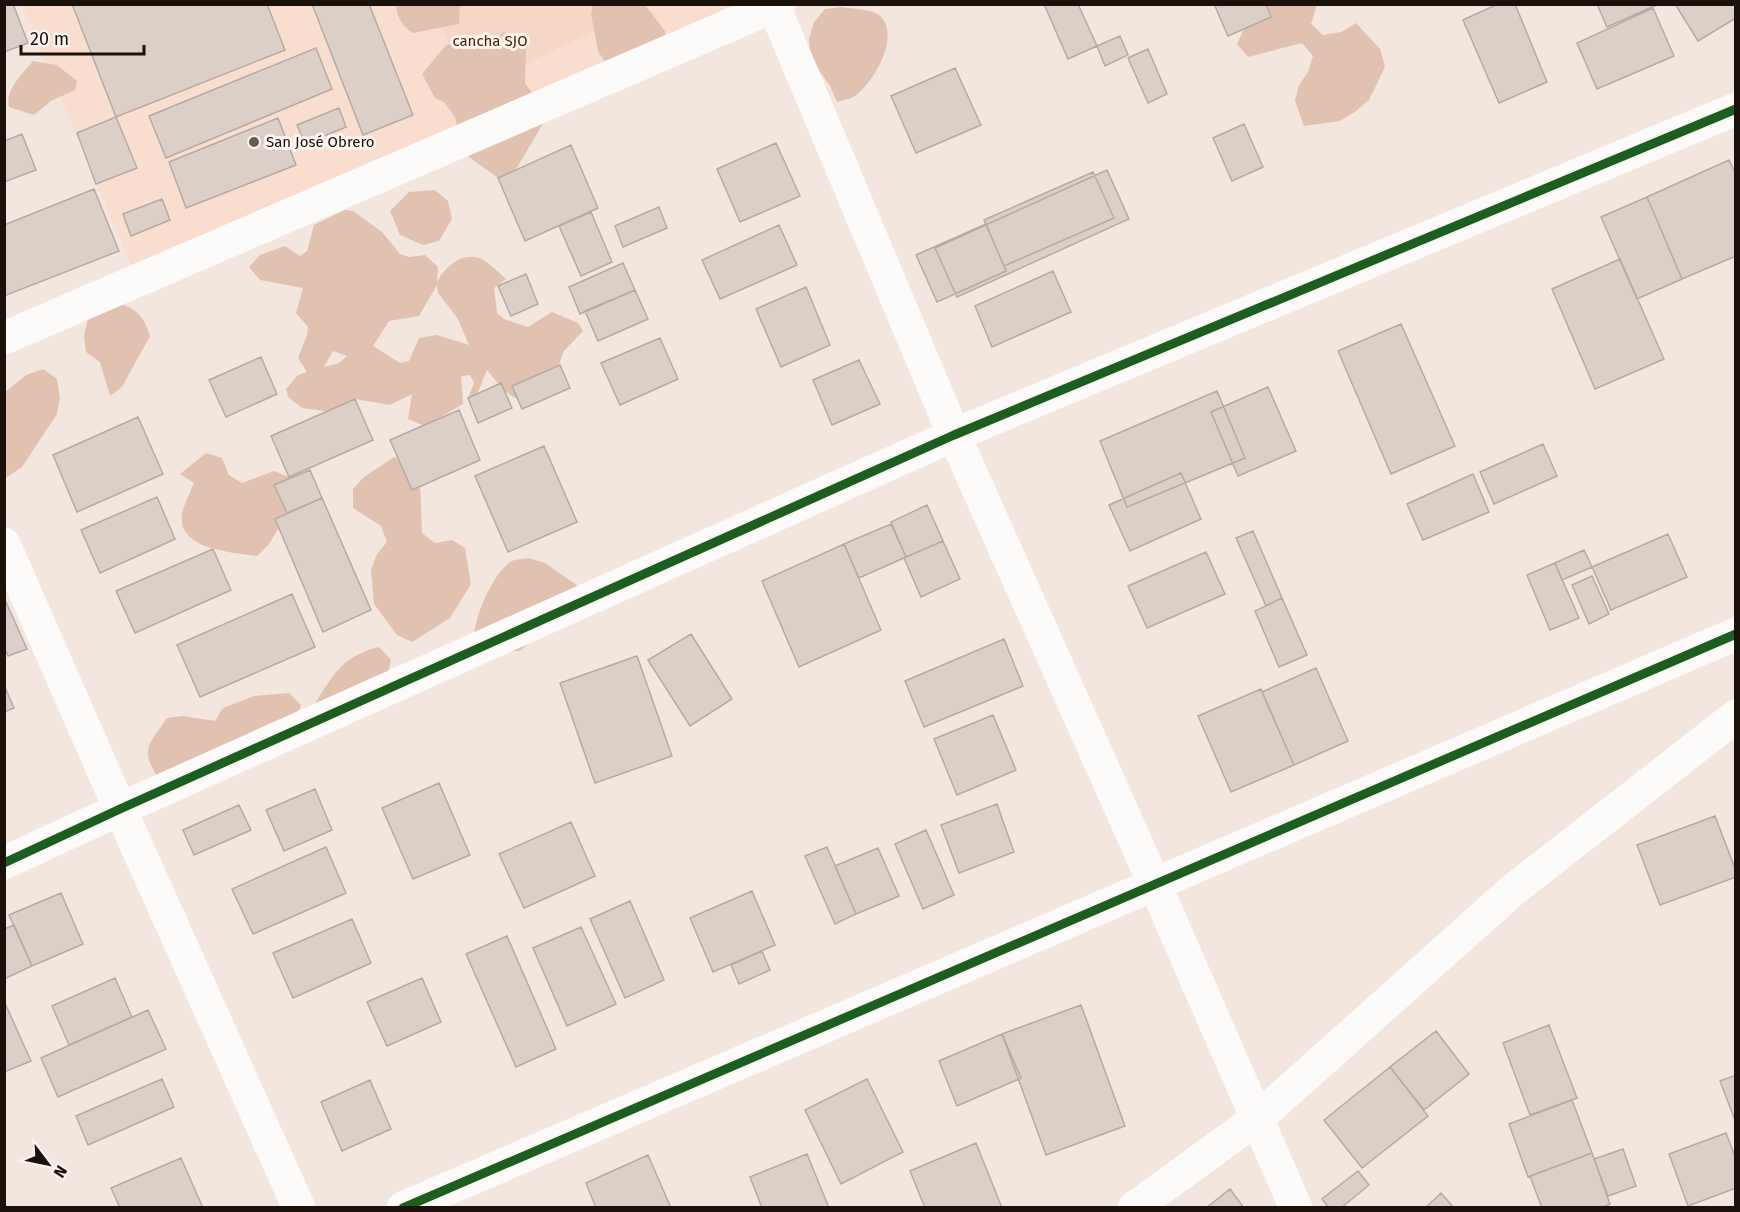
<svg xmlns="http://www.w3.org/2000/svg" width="1740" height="1212" viewBox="0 0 1740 1212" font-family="'Fira Sans',sans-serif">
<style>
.built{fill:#f9decf}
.green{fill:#f6d7c5}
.forest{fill:#e1c2b0;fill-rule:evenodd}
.building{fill:#dbcfc8;stroke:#b6aba4;stroke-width:1.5}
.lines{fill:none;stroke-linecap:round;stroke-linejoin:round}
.minor{stroke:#fdfbfa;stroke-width:33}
.cycleway-casing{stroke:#fbf4f1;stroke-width:13}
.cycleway{stroke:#1b5e20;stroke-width:9}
.poi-dot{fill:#675c55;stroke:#fbf4f1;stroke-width:2}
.labels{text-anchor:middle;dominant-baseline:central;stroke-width:6;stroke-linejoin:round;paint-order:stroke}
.park-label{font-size:15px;fill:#4c2203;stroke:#fbf4f1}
.poi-label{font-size:15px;fill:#1b110b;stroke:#fbf4f1;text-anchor:start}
</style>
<rect width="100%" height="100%" fill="#f3e6de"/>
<!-- built -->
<path class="built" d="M721 4 726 16 132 268 22 5Z"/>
<!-- green -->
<path class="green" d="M431 5H649L471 90Z"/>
<!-- forest -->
<path class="forest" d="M396 5H460L459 24 413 33C403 27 396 16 396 5Z
M593 5H645L665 31 666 48 617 80 598 51 591 14Z
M1255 5H1317L1311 24 1323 35 1341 32 1356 23 1380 49 1385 67 1369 100 1355 112 1340 121 1304 126 1295 101 1299 85 1308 72 1313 56 1302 43 1248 57 1237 44Z
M842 7C852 9 871 9 879 15 902 35 874 82 855 96 851 99 843 100 837 102L830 86 810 57 809 39 814 22 825 9Z
M504 32 526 49 525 83 535 97 544 122 515 171 498 178 462 152 455 117 444 102 435 98 422 74 446 45 462 40 490 42Z
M33 61 57 65 77 81 75 90 51 101 34 115 9 107C5 89 22 75 33 61Z
M435 190 448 201 452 219 439 241 423 245 400 235 390 211 409 192Z
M345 210 353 211 382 232 400 254 409 257 425 255 438 267 437 282C445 267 461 252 479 258 488 261 499 273 506 279L494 288 497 313 504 319 528 327 552 312 578 323 583 331 564 351 552 382 519 400 504 391 487 370 475 399 468 398 474 383 470 375 461 376 463 404 425 426 408 419 412 394 390 405 355 399 337 413 302 408 288 397 286 389 298 375 307 372 298 358 307 335 308 327 296 313 303 288 260 280 249 267 260 255 285 246 300 256 307 251 314 225ZM437 285 438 293 458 319 469 345 437 335 419 338 409 361 400 363 373 346 389 321 419 316ZM333 351 347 356 339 363 324 367Z
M116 302C137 310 143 314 150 336L122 387 110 396 100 362 86 352 84 335 88 319Z
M43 369 57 379 60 398 57 414 22 467 7 477 5 476V392L26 375Z
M206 453 222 458 229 475 242 483 274 471 289 477 297 498 269 544 257 556C233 552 177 550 182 514 184 504 190 493 194 483L180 474Z
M394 457 410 463 420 481 422 533 435 543 452 540 465 548 471 584 450 618 412 642 397 635 374 604 371 570 377 554 387 542 381 526 353 508V489L364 477Z
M529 558 545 563 588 593 547 625 520 651H503L474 634C477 612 492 576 510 562 515 559 523 559 529 558Z
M379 647 391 660 387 678 319 719 316 702C334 673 343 656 379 647Z
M289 693 301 705 290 738 159 779C139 749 149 745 167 718L183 716 215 721 223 708 254 696Z"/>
<!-- building -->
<path class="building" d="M4 4H13L28 43 4 52Z
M72 4H267L285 50 116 117Z
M312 4H369L413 115 363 135Z
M1044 4H1078L1097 46 1068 59Z
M1214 4H1266L1271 17 1228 36Z
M1498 4H1515L1547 82 1499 103 1463 20Z
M1597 4H1659L1607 27Z
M1675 4H1736V18L1698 41Z
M1653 8 1674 56 1597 89 1577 43Z
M1120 36 1128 55 1105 66 1097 46Z
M316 48 332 89 166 158 149 116Z
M1148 49 1167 94 1148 103 1128 58Z
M955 68 981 125 916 153 891 96Z
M339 108 346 127 305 144 297 125Z
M116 117 137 168 96 184 77 133Z
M278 118 296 165 186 208 169 162Z
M1244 124 1263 167 1232 181 1213 138Z
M22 134 36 170 4 182V141Z
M776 143 800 196 740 222 717 169Z
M571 145 598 208 525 241 498 178Z
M1729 160 1736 174V256L1682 279 1647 197Z
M1107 170 1129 219 957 297 935 248Z
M1093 172 1114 218 1004 266 984 220Z
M94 189 119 251 4 296V225Z
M1647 197 1682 279 1637 299 1601 217Z
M162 199 170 220 131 236 123 214Z
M659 207 667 228 623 247 615 226Z
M591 212 612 262 581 276 559 226Z
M986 224 1006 271 937 302 916 255Z
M779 225 797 265 720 299 702 260Z
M1620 259 1664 359 1595 389 1552 289Z
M623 263 635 290 580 314 569 287Z
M1053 271 1071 312 992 347 975 306Z
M526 274 538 304 511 316 498 286Z
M806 287 830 345 781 367 756 309Z
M635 290 648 319 598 341 585 311Z
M1401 324 1455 446 1391 474 1338 351Z
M660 338 678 379 620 405 601 363Z
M261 357 277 394 226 417 209 380Z
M859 360 880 404 832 425 813 380Z
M560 365 570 388 522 409 512 386Z
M501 383 512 408 478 423 468 398Z
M1268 387 1296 451 1238 476 1211 412Z
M1217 391 1245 458 1127 507 1100 441Z
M355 399 373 440 289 477 271 436Z
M459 410 480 460 412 490 390 440Z
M138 417 163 474 77 512 53 455Z
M1543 444 1557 476 1494 504 1480 472Z
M544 446 577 522 508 552 475 476Z
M310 470 322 498 287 513 274 485Z
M1181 473 1201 519 1130 551 1109 505Z
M1473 474 1489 512 1423 540 1407 504Z
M157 497 175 539 100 573 81 530Z
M322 498 371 610 323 632 275 519Z
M927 505 943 541 906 557 891 522Z
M891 524 906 557 859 578 844 544Z
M1253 531 1282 598 1266 606 1236 538Z
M1668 534 1687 577 1611 610 1592 567Z
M943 541 960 579 921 597 904 558Z
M844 544 881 630 799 667 762 581Z
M213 549 231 590 135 633 116 591Z
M1584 550 1592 567 1562 580 1555 563Z
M1206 552 1225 594 1147 628 1128 586Z
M1555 563 1579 618 1550 630 1527 575Z
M1592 576 1609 614 1589 624 1572 585Z
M292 594 315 647 200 697 177 645Z
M1282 598 1307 655 1279 667 1255 611Z
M6 602 27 649 8 656 4 647V603Z
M691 634 732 699 690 726 648 660Z
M1004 639 1023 686 924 727 905 681Z
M637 656 672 756 595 783 560 683Z
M1316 668 1348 741 1294 765 1262 692Z
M4 685 14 708 4 712Z
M1261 689 1294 765 1231 792 1198 716Z
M993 715 1016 770 957 795 934 739Z
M439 783 470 855 413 879 382 808Z
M315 789 332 830 284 851 266 810Z
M997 804 1014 852 959 873 941 825Z
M239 805 251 830 194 855 183 830Z
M1715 816 1736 871V877L1660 905 1637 845Z
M571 822 595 876 524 908 499 854Z
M926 830 954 895 923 909 895 844Z
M326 847 346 893 253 934 232 889Z
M827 847 856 914 835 924 805 856Z
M878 848 899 896 856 914 835 866Z
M752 891 775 945 713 972 690 918Z
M61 893 83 944 32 966 9 915Z
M630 901 664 980 625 998 590 919Z
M352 919 371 963 293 998 273 953Z
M14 925 32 966 4 979V929Z
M581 927 616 1004 567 1026 533 948Z
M507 936 556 1049 516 1067 466 954Z
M762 951 770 970 739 984 731 965Z
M115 978 132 1017 69 1045 52 1006Z
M422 978 441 1022 387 1046 367 1002Z
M4 1001 31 1061 4 1072Z
M1081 1005 1125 1126 1046 1155 1002 1034Z
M148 1010 166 1049 58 1097 41 1058Z
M1549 1025 1577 1098 1530 1115 1503 1043Z
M1436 1031 1469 1074 1424 1110 1390 1067Z
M1002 1034 1021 1078 957 1106 939 1061Z
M1390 1067 1428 1116 1362 1168 1324 1120Z
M1736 1075V1123L1720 1081Z
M162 1079 174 1107 88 1145 76 1116Z
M867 1079 903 1152 841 1184 805 1110Z
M370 1080 391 1129 342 1151 321 1102Z
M1572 1100 1592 1153 1528 1177 1509 1124Z
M1726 1133 1736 1159V1188L1688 1206 1669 1154Z
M976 1143 1002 1208H925L910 1171Z
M1623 1149 1636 1186 1608 1196 1594 1159Z
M1592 1153 1610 1204 1601 1208H1542L1530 1176Z
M807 1154 829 1208H762L750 1177Z
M648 1155 671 1208H596L586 1183Z
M181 1158 203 1208H120L111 1188Z
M1358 1171 1369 1185 1341 1208H1329L1322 1199Z
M1230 1189 1244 1208H1206Z
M1441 1193 1454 1208H1425Z"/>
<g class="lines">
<!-- minor -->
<path class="minor" d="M773 4 954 435 1155 885 1296 1208
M4 338 779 4
M4 544 120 809 299 1208
M4 863 120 809 954 435 1736 109
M403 1208 1736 634
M1134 1208 1258 1118 1513 890 1736 716"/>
<defs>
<path id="cycleway" d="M4 863 120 809 954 435 1736 109
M403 1208 1736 634"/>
</defs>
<!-- cycleway casing -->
<use href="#cycleway" class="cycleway-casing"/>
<!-- cycleway -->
<use href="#cycleway" class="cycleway"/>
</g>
<!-- markers -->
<circle class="poi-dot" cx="254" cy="142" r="6"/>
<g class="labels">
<!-- park labels -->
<g class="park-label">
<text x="490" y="41">cancha SJO</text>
</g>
<!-- poi labels -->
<g class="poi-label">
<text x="266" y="142">San José Obrero</text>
</g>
</g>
<!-- border -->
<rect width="1740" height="1212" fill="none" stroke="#1b110b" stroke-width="12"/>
<!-- north arrow -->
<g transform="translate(48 1164) rotate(122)" stroke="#fbf4f1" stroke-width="4.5" paint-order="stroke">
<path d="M0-4.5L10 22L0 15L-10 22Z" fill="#1b110b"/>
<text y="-9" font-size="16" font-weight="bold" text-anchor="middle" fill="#1b110b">N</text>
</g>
<!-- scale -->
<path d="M21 45v9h123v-9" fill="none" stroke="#1b110b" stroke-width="3"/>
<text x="30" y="45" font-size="18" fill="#1b110b" stroke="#fbf4f1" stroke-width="4.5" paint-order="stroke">20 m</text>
</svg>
